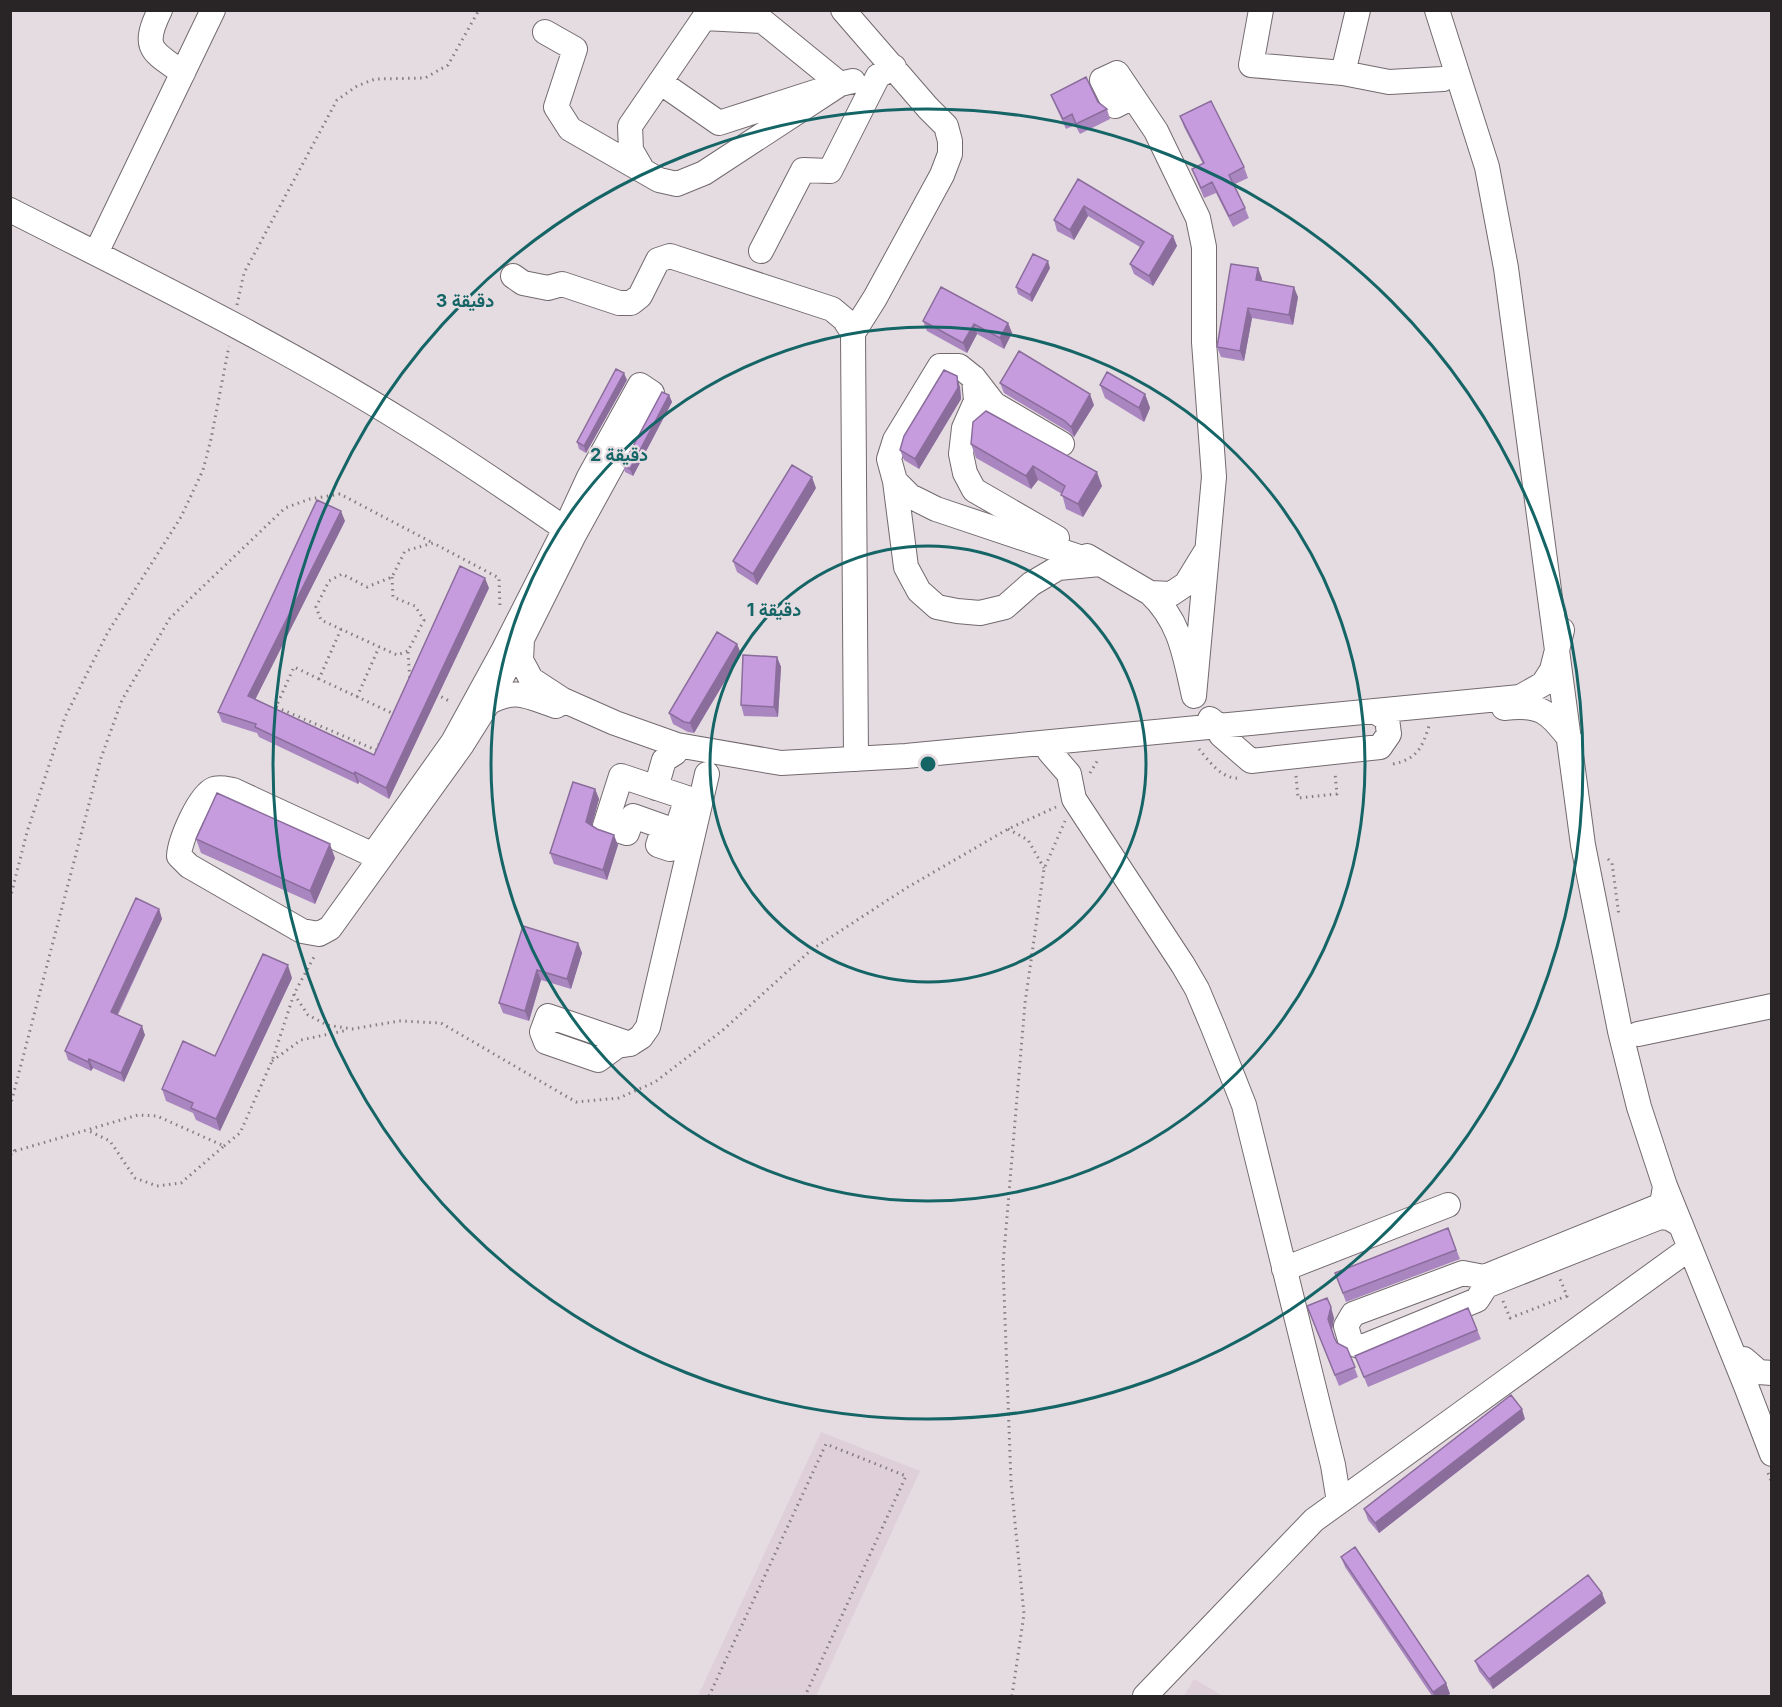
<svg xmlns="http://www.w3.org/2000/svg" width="1782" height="1707" viewBox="0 0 1782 1707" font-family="Inter,Vazirmatn,sans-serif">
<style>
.built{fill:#dfcfd8}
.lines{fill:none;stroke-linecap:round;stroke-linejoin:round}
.minor-casing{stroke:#726a6e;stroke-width:26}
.path{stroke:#847e82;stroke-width:3;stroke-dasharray:1.5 4.5;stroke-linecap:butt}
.minor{stroke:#fff;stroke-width:24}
.wall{fill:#aa86c0}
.shaded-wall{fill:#8b6d9c}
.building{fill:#c69cdf;stroke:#8b6d9c;stroke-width:1.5}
.ring{fill:none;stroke:#156566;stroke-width:3}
.centre{fill:#156566;stroke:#e5dce2;stroke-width:3}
.ring-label{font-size:18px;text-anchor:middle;font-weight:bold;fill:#156566;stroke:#e5dce2;stroke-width:4.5;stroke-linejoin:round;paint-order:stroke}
</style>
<rect width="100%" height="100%" fill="#e5dce2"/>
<!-- built -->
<path class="built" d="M821 1432 920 1471 816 1696H698Z
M1194 1679 1223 1696H1184Z"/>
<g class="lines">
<defs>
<path id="minor" d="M160 10C141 49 152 51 183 73
M749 10 840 84 853 81
M843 10 928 108 946 126 950 141V154L942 175 875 298 853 333
M1261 10 1251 65 1343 73 1358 10
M1437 10 1487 167 1506 268 1583 845 1620 1031 1639 1107 1665 1186 1746 1386 1772 1454
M545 32 575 49 556 107 570 129 659 180 677 184 704 173 840 84 719 123 660 82
M1343 73 1389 82 1443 79
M1133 97 1115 106 1102 80 1117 73 1156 131 1198 218 1204 247V342L1214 477 1194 696C1185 657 1181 622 1150 593
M642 169 631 150 630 126 704 18 762 21
M10 210C144 278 279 344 407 424 464 459 519 497 574 535
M761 251 803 170 830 171 878 76 894 67
M96 253 213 10
M513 276 523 283 548 288 562 284 619 303H631L640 296 658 260 670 256 832 309 844 319 853 333 856 759
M974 378 994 404 964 428 961 454 965 473 974 490 1057 538
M994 404 1062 444
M895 481 906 567 919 591 937 607 957 611 980 613 1005 607 1031 584 1058 568 1100 564 936 509 910 496 895 481 889 459 895 440 940 366H959L974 378 976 401 964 428
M1087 556 1150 593 1171 594 1186 584 1205 553
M522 639 488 703 461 746 330 928 319 934 302 931 189 866 179 856C180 840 199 795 214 789 219 787 227 789 233 790L369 853 377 849 453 742 504 649 565 529 589 477 640 385 652 393 574 535 522 639 521 660 531 679 563 700 615 723 677 745 781 763 906 756 1520 697 1543 684 1552 670 1562 630
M488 703C516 687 528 697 556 706
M1504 708C1542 704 1547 711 1570 739
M1210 719 1219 726 1221 735 1251 761 1380 747 1389 734 1387 719 1374 711
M1049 751 1069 774 1074 799 1183 965 1197 989 1213 1027 1244 1105 1333 1465 1339 1502 1314 1520 1145 1696
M621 776 687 798 670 849 658 845 664 827 633 816 627 833 605 826Z
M656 788 664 760 675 753
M1638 1034 1772 1006
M630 1044 548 1016 542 1032 546 1042 598 1060 617 1046 630 1044 641 1037 648 1027 707 774
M1665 1186 1663 1199 1659 1206 1484 1277 1463 1273 1353 1314 1346 1326 1351 1343 1362 1347 1477 1300 1486 1286 1660 1217 1669 1218 1681 1225
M1284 1269 1448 1205
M1744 1359 1759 1372 1772 1373
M1339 1502 1690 1248"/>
</defs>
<!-- minor casing -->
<use href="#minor" class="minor-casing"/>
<!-- path -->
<path class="path" d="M237 305 244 273 337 100 357 86 375 79 425 78 448 65 479 10
M392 577 393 597 415 606 424 620 408 651 397 655 321 620 316 607 329 581 342 574 367 587 392 577 405 551 433 543 499 578 500 609
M341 629 319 679 394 714
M408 652 410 681
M319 679 294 667 276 707 376 750 379 744
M436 694 451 702
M357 697 379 647
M1199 749C1209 761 1222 780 1240 778
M1393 764C1417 759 1422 748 1429 726
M1090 773 1099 758
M1296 776 1298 798 1337 794 1335 773
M1008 829 1028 840 1044 868
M1608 859 1612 863 1619 916
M10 899 27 832 65 717 108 632 181 517 203 470 211 439 229 346
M294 994 308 1015 327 1025 352 1029 400 1021 441 1023 576 1102 619 1098 655 1082 723 1030 811 950 908 887 1008 829 1056 807
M272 1061 301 1040 348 1030
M10 1107 101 758 122 700 170 618 285 508 310 499 340 494 433 543
M10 1145 15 1151 10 1155
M224 1146 240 1133 272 1061 294 994 315 955
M15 1151 138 1115 157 1116 224 1146 181 1183 157 1186 135 1178 110 1141 87 1130
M1503 1301 1510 1318 1567 1296 1560 1279
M1768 1473 1772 1483
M709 1696 826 1444 906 1476 805 1696
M1012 1696 1024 1614 1011 1482 1003 1264 1025 1003 1044 869 1065 821"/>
<!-- minor -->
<use href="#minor" class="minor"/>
</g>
<!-- wall -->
<path class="wall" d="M1051 95 1098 102 1107 109 1110 119 1080 134 1075 125 1066 129 1055 105Z
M1180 116 1244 167 1248 178 1233 185 1245 208 1249 218 1233 227 1216 193 1204 198 1192 169 1203 164 1184 127Z
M1078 179 1173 236 1177 246 1153 286 1134 274 1130 264 1140 247 1088 216 1074 240 1057 231 1054 220Z
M1050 268 1032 302 1018 294 1016 287Z
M1258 268 1262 279 1261 281 1298 297 1293 325 1252 318 1244 361 1221 357 1217 347Z
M923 321 1008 323 1012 333 1004 349 977 334 967 353 927 331Z
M627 380 586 453 579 449 577 442Z
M1000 383 1094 405 1074 437 1069 432 1004 393Z
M1100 385 1145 394 1150 408 1144 422 1105 398Z
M960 387 961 399 919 469 904 460 900 450Z
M669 395 672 402 633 476 625 472 623 465Z
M971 444 1102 486 1083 517 1066 509 1062 494 1038 480 1031 489 976 458Z
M816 488 757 585 737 572 733 561Z
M345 521 255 699 374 755 489 588 389 799 359 782 358 784 259 737 257 733 222 722 218 712Z
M737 644 741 654 694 733 688 732 673 724 669 713Z
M777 657 781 667 778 717 744 716 741 705Z
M595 789 599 799 591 826 618 845 607 880 554 864 550 853Z
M196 839 335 858 315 904 201 853Z
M159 909 162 919 118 1015 145 1035 124 1082 93 1068 91 1071 68 1060 65 1051Z
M523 926 578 943 582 953 571 989 541 980 529 1021 503 1013 499 1003Z
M292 978 220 1131 196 1120 193 1113 166 1101 162 1089 215 1056Z
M1448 1228 1460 1259 1346 1302 1335 1273Z
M1307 1306 1334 1318 1332 1330 1335 1339 1337 1343 1347 1348 1358 1377 1339 1386Z
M1468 1308 1481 1339 1368 1387 1355 1356Z
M1525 1419 1379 1533 1368 1520 1364 1509Z
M1341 1557 1446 1683 1450 1694 1446 1696H1432L1345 1567Z
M1606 1603 1493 1689 1479 1671 1475 1661Z"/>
<!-- shaded-wall -->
<path class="shaded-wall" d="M1084 206 1088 216 1074 240 1070 230Z
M1173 236 1177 246 1153 286 1149 276Z
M1048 261 1050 268 1032 302 1030 295Z
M1258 268 1262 279 1260 291 1256 280Z
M1294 287 1298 297 1293 325 1289 315Z
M1248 308 1252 318 1244 361 1240 351Z
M1008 323 1012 333 1004 349 1000 338Z
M974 324 977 334 967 353 963 343Z
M624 373 627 380 586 453 584 446Z
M957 376 960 387 961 399 919 469 915 459Z
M1090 394 1094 405 1074 437 1071 427Z
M1145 394 1150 408 1144 422 1139 408Z
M669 395 672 402 633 476 630 469Z
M1033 466 1038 480 1031 489 1026 476Z
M1097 472 1102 486 1083 517 1078 504Z
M812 477 816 488 757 585 753 574Z
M341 511 345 521 252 706 248 696Z
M485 578 489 588 389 799 386 788Z
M737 644 741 654 694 733 690 723Z
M777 657 781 667 778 717 774 707Z
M355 772 359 782 358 784 354 774Z
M595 789 599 799 590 833 586 822Z
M614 835 618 845 607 880 603 870Z
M330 844 335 858 315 904 310 891Z
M159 909 162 919 114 1021 111 1012Z
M578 943 582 953 571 989 567 979Z
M288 965 292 978 220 1131 216 1119Z
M537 970 541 980 529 1021 525 1011Z
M142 1026 145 1035 124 1082 121 1073Z
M89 1059 93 1068 91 1071 88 1062Z
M1331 1307 1334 1318 1332 1330 1337 1347 1328 1319Z
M1522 1409 1525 1419 1379 1533 1375 1523Z
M1602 1593 1606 1603 1493 1689 1489 1679Z
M1446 1683 1450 1694 1446 1696H1434L1433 1692Z"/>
<!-- building -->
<path class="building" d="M1086 77 1098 102 1107 109 1076 124 1072 114 1063 119 1051 95Z
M1211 101 1244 167 1229 175 1245 208 1229 216 1212 182 1201 188 1192 169 1204 163 1180 116Z
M1078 179 1173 236 1149 276 1130 264 1144 242 1084 206 1070 230 1054 220Z
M1033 254 1048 261 1030 295 1016 287Z
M1231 264 1258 268 1256 280 1294 287 1289 315 1248 308 1240 351 1217 347Z
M941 287 1008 323 1000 338 974 324 963 343 923 321Z
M1019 351 1090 394 1071 427 1065 421 1000 383Z
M616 369 624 373 584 446 577 442Z
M944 370 957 376 958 388 915 459 900 450 904 436Z
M1107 372 1145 394 1139 408 1100 385Z
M662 392 669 395 630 469 623 465Z
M986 411 1097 472 1078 504 1061 495 1065 486 1033 466 1026 476 971 444 973 422Z
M792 465 812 477 753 574 733 561Z
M317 500 341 511 248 696 374 755 460 566 485 578 386 788 355 772 354 774 255 727 256 724 218 712Z
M717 632 737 644 690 723 684 722 669 713Z
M743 655 777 657 774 707 741 705Z
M573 782 595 789 586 822 597 829 614 835 603 870 550 853Z
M217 793 330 844 310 891 196 839Z
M136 898 159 909 111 1012 142 1026 121 1073 89 1059 88 1062 65 1051Z
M523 926 578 943 567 979 537 970 525 1011 499 1003Z
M263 954 288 965 216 1119 191 1108 193 1103 162 1089 183 1041 215 1056Z
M1448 1228 1456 1250 1343 1293 1335 1273Z
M1327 1298 1331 1307 1328 1319 1334 1337 1337 1343 1347 1348 1355 1367 1335 1375 1307 1306Z
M1468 1308 1477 1330 1364 1377 1355 1356Z
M1511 1395 1522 1409 1375 1523 1364 1509Z
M1355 1547 1446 1683 1433 1692 1341 1557Z
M1588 1575 1602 1593 1489 1679 1475 1661Z"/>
<!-- distance rings -->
<g class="ring">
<circle cx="928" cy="764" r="218"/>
<circle cx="928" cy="764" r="437"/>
<circle cx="928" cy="764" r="655"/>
</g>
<circle cx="928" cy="764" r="9" class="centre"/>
<g class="ring-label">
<text x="465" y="307">3 دقيقة</text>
<text x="619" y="461">2 دقيقة</text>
<text x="774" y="616">1 دقيقة</text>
</g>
<!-- border -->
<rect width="1782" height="1707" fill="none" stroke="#292527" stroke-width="24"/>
</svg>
